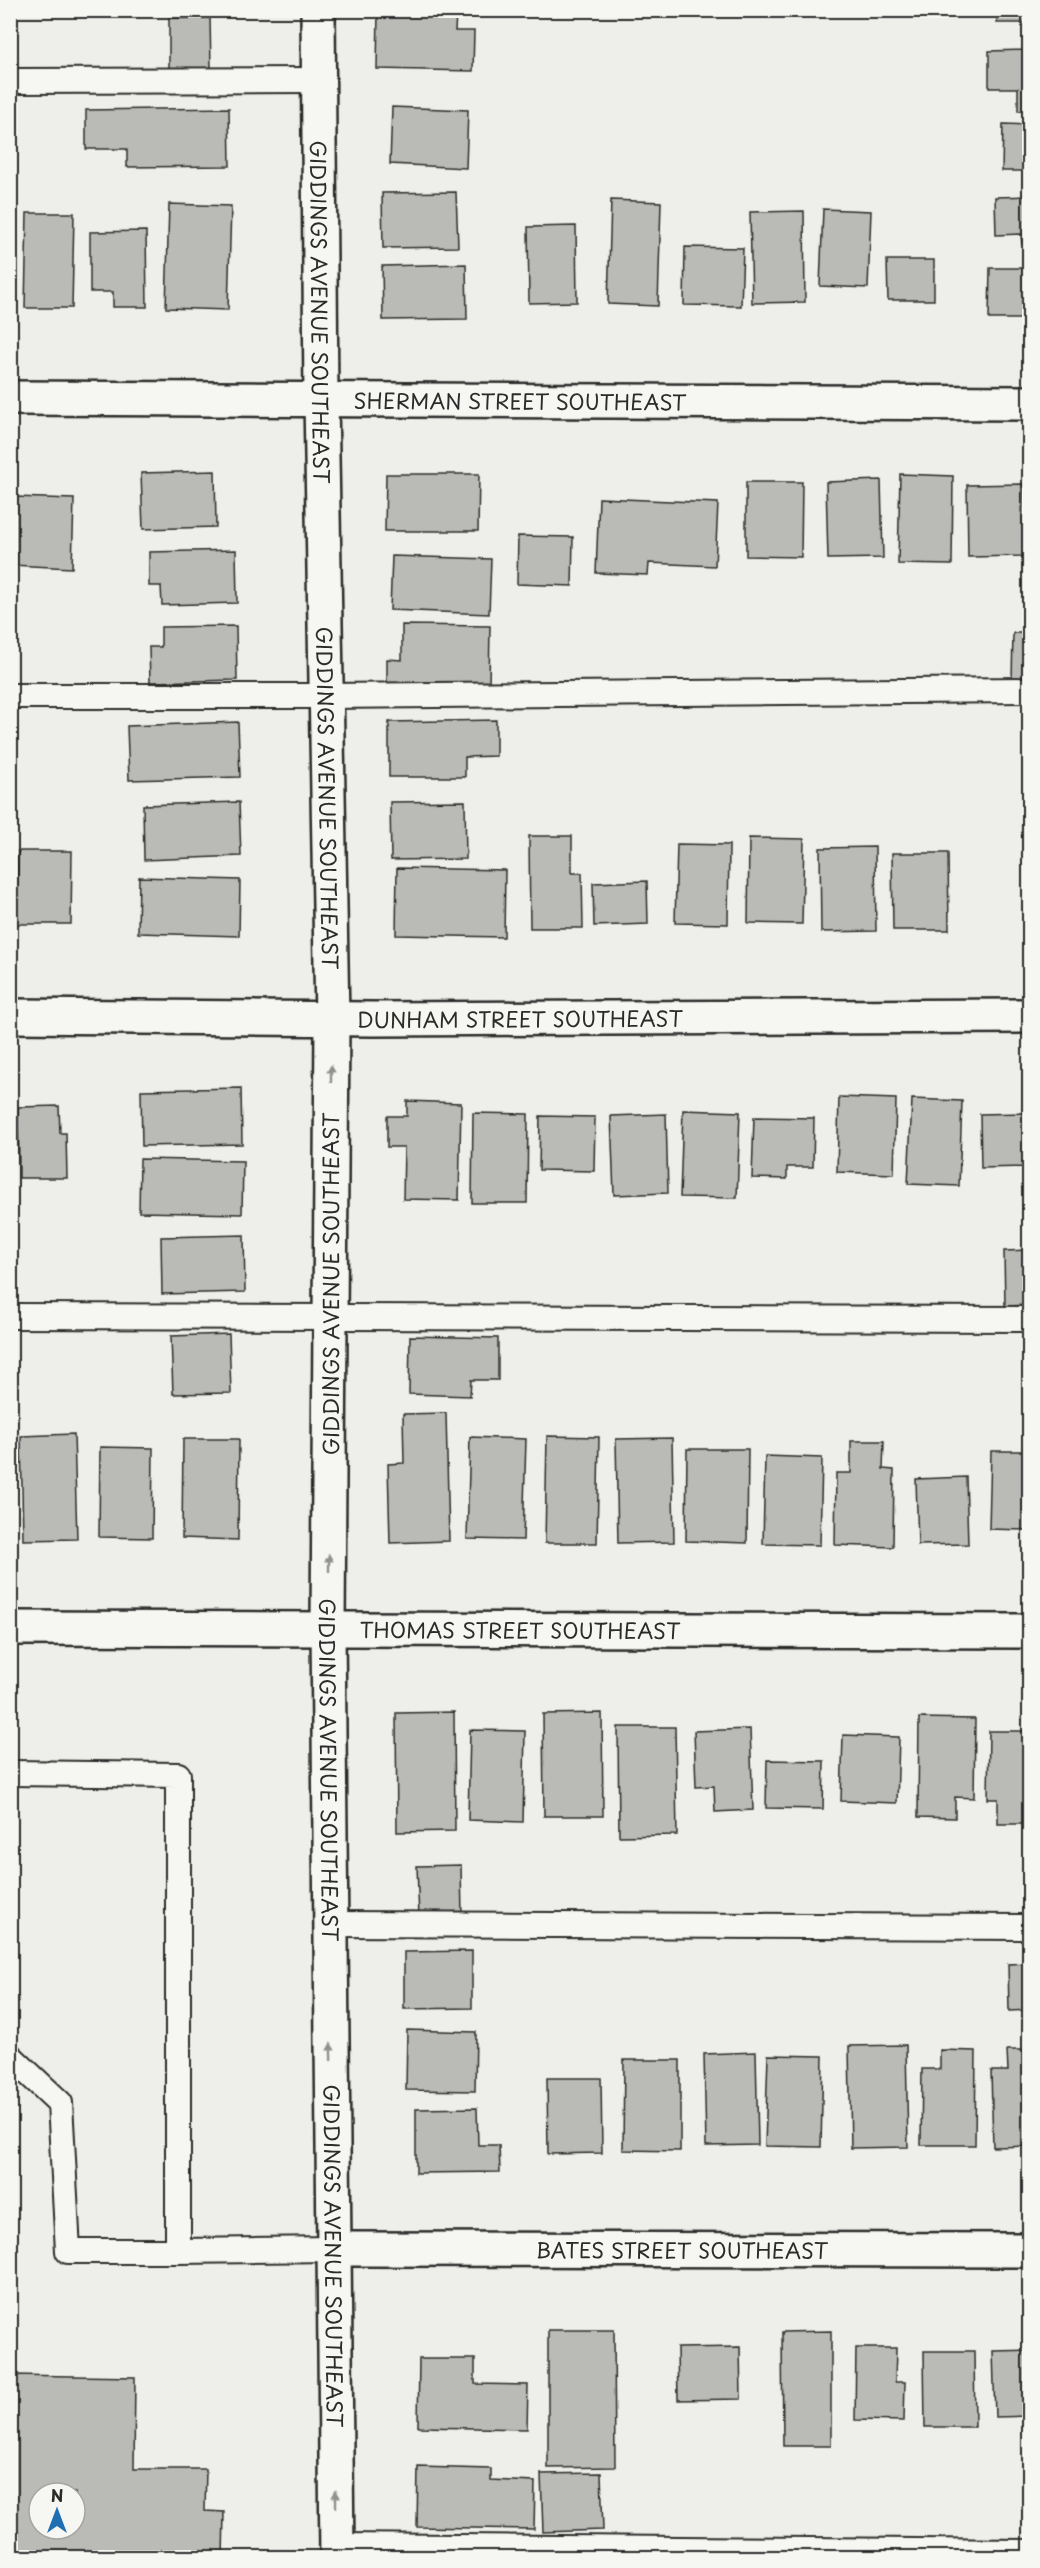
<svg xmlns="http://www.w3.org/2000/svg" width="1040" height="2568" viewBox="0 0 1040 2568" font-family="'Playpen Sans',sans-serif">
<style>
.building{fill:#babab7;stroke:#2b2b2b;stroke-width:1.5;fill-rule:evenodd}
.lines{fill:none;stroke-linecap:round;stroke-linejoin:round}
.lane-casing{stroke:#2b2b2b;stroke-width:28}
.street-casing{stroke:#2b2b2b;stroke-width:38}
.lane{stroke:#f6f6f2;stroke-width:24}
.street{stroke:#f6f6f2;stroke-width:33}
.oneway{fill:#90908e}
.labels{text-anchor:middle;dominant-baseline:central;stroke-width:5;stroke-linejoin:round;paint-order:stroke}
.street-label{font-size:21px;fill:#2b2b2b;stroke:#f6f6f2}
</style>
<rect width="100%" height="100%" fill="#eeeeea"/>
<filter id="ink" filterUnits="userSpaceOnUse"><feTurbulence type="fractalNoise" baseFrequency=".0167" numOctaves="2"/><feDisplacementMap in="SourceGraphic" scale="12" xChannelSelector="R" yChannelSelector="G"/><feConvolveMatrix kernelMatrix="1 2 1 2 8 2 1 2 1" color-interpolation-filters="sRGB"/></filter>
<g filter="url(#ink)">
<!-- building -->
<path class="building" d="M997 10H1030V23H997Z
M378 12 456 13 455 31H474L473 71 377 69Z
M169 18H210L211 69H169Z
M1030 50V110L1018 111V88H989V51Z
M392 107 468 110 466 168 390 164Z
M229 108 230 166 127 167V149H86V110Z
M1003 124 1030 125V184H1026L1027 171H1002Z
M456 192 458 247 383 248 382 193Z
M1030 196V244H1022L1021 234 996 235 995 197Z
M611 200 661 202 658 306 608 304Z
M169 204 231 206 228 310 166 308Z
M823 209 871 211 868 288 820 286Z
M804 211 805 302 752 303 750 212Z
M27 213H74L72 308H25Z
M576 226 577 302 529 303 528 227Z
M146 231 147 307H113V292H90V232Z
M685 247 743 248 741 306 684 305Z
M887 260H934V300H888Z
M466 264 467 319 383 320 382 266Z
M990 268H1030V319H989Z
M215 471 216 527 143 529 141 473Z
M386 474H479L478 531H385Z
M900 474 953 476 952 565 898 564Z
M881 480 883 558 828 559 826 482Z
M746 482H802L801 557 746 556Z
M1024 484 1026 556 968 557 967 485Z
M14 497 74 499 72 568 11 565Z
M599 498 718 503 715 566 649 563 648 575 596 573Z
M518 536 573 537 572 586 517 584Z
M236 550 237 603 162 605 161 586H149V552Z
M392 556 491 559 489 614 390 610Z
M402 625 490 626 489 686 387 684V659L402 660Z
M236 626 237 680 150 682 149 647H161V627Z
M1013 633H1030V680H1012Z
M496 720V756L465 757V777H389V722Z
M238 722 240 777 129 780 127 726Z
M1024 783 1030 784V838H1022Z
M465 801 466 859 391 860 390 802Z
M239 802 241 856 144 860 143 805Z
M529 836H572V873H582L583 928H530Z
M749 838 804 839 802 924 748 923Z
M677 844 729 845 728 924 675 923Z
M875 847 876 931 821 932 820 848Z
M18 851H72L71 924H17Z
M1029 851H1030V909H1027Z
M892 853H948L949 930H893Z
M397 868 505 870 504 937 396 935Z
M139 877 240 880 239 936 138 933Z
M647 881 648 924 594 926 593 883Z
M241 1088 242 1144 142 1146 141 1090Z
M839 1097 896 1099 894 1174 837 1172Z
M912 1099 962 1101 959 1186 908 1184Z
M407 1101 461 1103 459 1200 403 1199 404 1147H387V1116H407Z
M59 1106 60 1133H66L67 1178H19L18 1107Z
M683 1110 740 1112 737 1198 680 1197Z
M473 1113 528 1114 527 1203H472Z
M1030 1113V1167L981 1168 980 1114Z
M666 1114 668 1193 614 1195 611 1116Z
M540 1116 595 1117 594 1171 539 1170Z
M754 1117 814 1118 813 1167H787V1179L752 1178Z
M140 1159 243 1161 242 1214 139 1212Z
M244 1235 245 1292 162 1294 161 1237Z
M1030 1250V1305L1005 1306 1004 1251Z
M229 1334 231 1393 173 1394 171 1336Z
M410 1336 498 1338V1380H471L470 1396 409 1394Z
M446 1413 449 1541 390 1543 388 1464 404 1463 403 1414Z
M74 1434 77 1539 23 1540 21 1436Z
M547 1436 599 1437 597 1543H545Z
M470 1437 526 1439 523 1540 467 1539Z
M672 1438 674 1542 618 1543 616 1439Z
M183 1439H239L238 1540 182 1538Z
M851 1441H884L883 1469 894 1470 893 1547 835 1545 836 1473H851Z
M1024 1445H1030V1530L989 1529 991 1451H1024Z
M100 1447 153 1448 152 1538 99 1537Z
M687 1449H748L747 1543 686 1541Z
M765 1456 822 1458 820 1545 763 1544Z
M966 1477 968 1544 918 1545 916 1479Z
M454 1712 455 1831 397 1832 396 1713Z
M602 1713 603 1816H544L543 1714Z
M919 1718 975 1719 974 1798 955 1797V1818L918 1817Z
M618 1727H675L677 1835 619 1836Z
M750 1729 753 1810 715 1812 714 1786 696 1787 694 1731Z
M470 1730 525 1731 523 1822 468 1820Z
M989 1731H1030V1824H998V1799H988Z
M843 1735 899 1737 897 1803 841 1801Z
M767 1760 824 1761 823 1809 766 1808Z
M1030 1864V1915H1024L1023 1865Z
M461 1865 462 1918H419L417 1866Z
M472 1951V2008L404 2009V1952Z
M1030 1963V2010L1009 2011 1008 1964Z
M407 2030 476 2032 475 2091 406 2090Z
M906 2045 908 2147 851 2148 849 2046Z
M940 2050 976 2051 975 2145H921L922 2069H940Z
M1007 2050H1030V2146L993 2147 991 2071H1008Z
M756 2052 758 2145 706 2146 704 2054Z
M768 2055 823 2056 821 2147 765 2146Z
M624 2060H680V2151L623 2150Z
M547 2078H601L602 2153 548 2154Z
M477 2108 478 2145H499L500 2172 416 2173V2109Z
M548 2330H614L615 2467 548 2468Z
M831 2331V2446H783L782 2332Z
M740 2347 741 2399 678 2400 677 2348Z
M856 2348H896L895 2382H905L904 2421 855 2420Z
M1030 2350V2416L995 2417 993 2351Z
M924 2351H974L975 2427H925Z
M419 2359H475V2384L528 2385 527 2429 418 2427Z
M10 2375 135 2377 134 2469H206L205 2511 224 2512 223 2558H10ZM39 2493H75V2529H39Z
M418 2467 491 2469V2480L535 2482 534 2529 417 2527Z
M601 2473 603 2530 543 2532 541 2474Z"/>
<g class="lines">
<defs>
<path id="lane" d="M10 81 319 80
M10 696H326L1030 690
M10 1316 1030 1319
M10 1773 178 1775V2251L334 2249
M329 1924 1030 1927
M10 2056 60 2103 68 2251H178
M337 2546 1030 2552"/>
<g id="street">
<path id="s1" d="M318 10 321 400 332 1019 328 1628 337 2558"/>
<path id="s2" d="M10 398 1030 403"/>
<path id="s3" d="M10 1016 374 1019 1030 1016"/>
<path id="s4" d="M10 1628 1030 1631"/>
<path id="s5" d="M334 2249 1030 2250"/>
</g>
</defs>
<!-- lane casing -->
<use href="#lane" class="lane-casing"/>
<!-- street casing -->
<use href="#street" class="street-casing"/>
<!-- lane -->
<use href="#lane" class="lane"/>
<!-- street -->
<use href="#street" class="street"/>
</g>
<!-- one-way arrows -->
<defs><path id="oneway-solid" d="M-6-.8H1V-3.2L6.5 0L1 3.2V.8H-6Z" transform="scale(1.5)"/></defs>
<g class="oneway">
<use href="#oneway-solid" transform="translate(331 1074) rotate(-90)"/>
<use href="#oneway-solid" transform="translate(329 1563) rotate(-90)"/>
<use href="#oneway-solid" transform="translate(331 2052) rotate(-91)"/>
<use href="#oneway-solid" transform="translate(336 2499) rotate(-90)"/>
</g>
</g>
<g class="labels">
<!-- street labels -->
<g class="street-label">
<text stroke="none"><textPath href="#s1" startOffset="302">GIDDINGS AVENUE SOUTHEAST</textPath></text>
<text stroke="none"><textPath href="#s2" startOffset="510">SHERMAN STREET SOUTHEAST</textPath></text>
<text stroke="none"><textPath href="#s1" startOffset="788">GIDDINGS AVENUE SOUTHEAST</textPath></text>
<text stroke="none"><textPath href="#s3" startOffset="510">DUNHAM STREET SOUTHEAST</textPath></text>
<text transform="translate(330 1284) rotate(-90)">GIDDINGS AVENUE SOUTHEAST</text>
<text stroke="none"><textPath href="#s4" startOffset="510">THOMAS STREET SOUTHEAST</textPath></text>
<text stroke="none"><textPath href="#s1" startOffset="1760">GIDDINGS AVENUE SOUTHEAST</textPath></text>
<text stroke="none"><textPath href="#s5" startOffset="348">BATES STREET SOUTHEAST</textPath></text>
<text stroke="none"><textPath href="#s1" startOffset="2246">GIDDINGS AVENUE SOUTHEAST</textPath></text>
</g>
</g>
<!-- margin -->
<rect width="1040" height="2568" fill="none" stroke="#f6f6f2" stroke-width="36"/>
<rect x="18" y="18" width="1004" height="2532" fill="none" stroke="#2b2b2b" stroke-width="2" filter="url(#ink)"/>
<!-- north arrow -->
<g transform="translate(57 2511)"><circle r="28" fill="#f6f6f2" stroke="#a5a5a2" stroke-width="1.5"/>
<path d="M0-4.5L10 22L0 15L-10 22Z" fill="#1f6fb2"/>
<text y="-9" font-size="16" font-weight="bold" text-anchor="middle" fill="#2b2b2b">N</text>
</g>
</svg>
